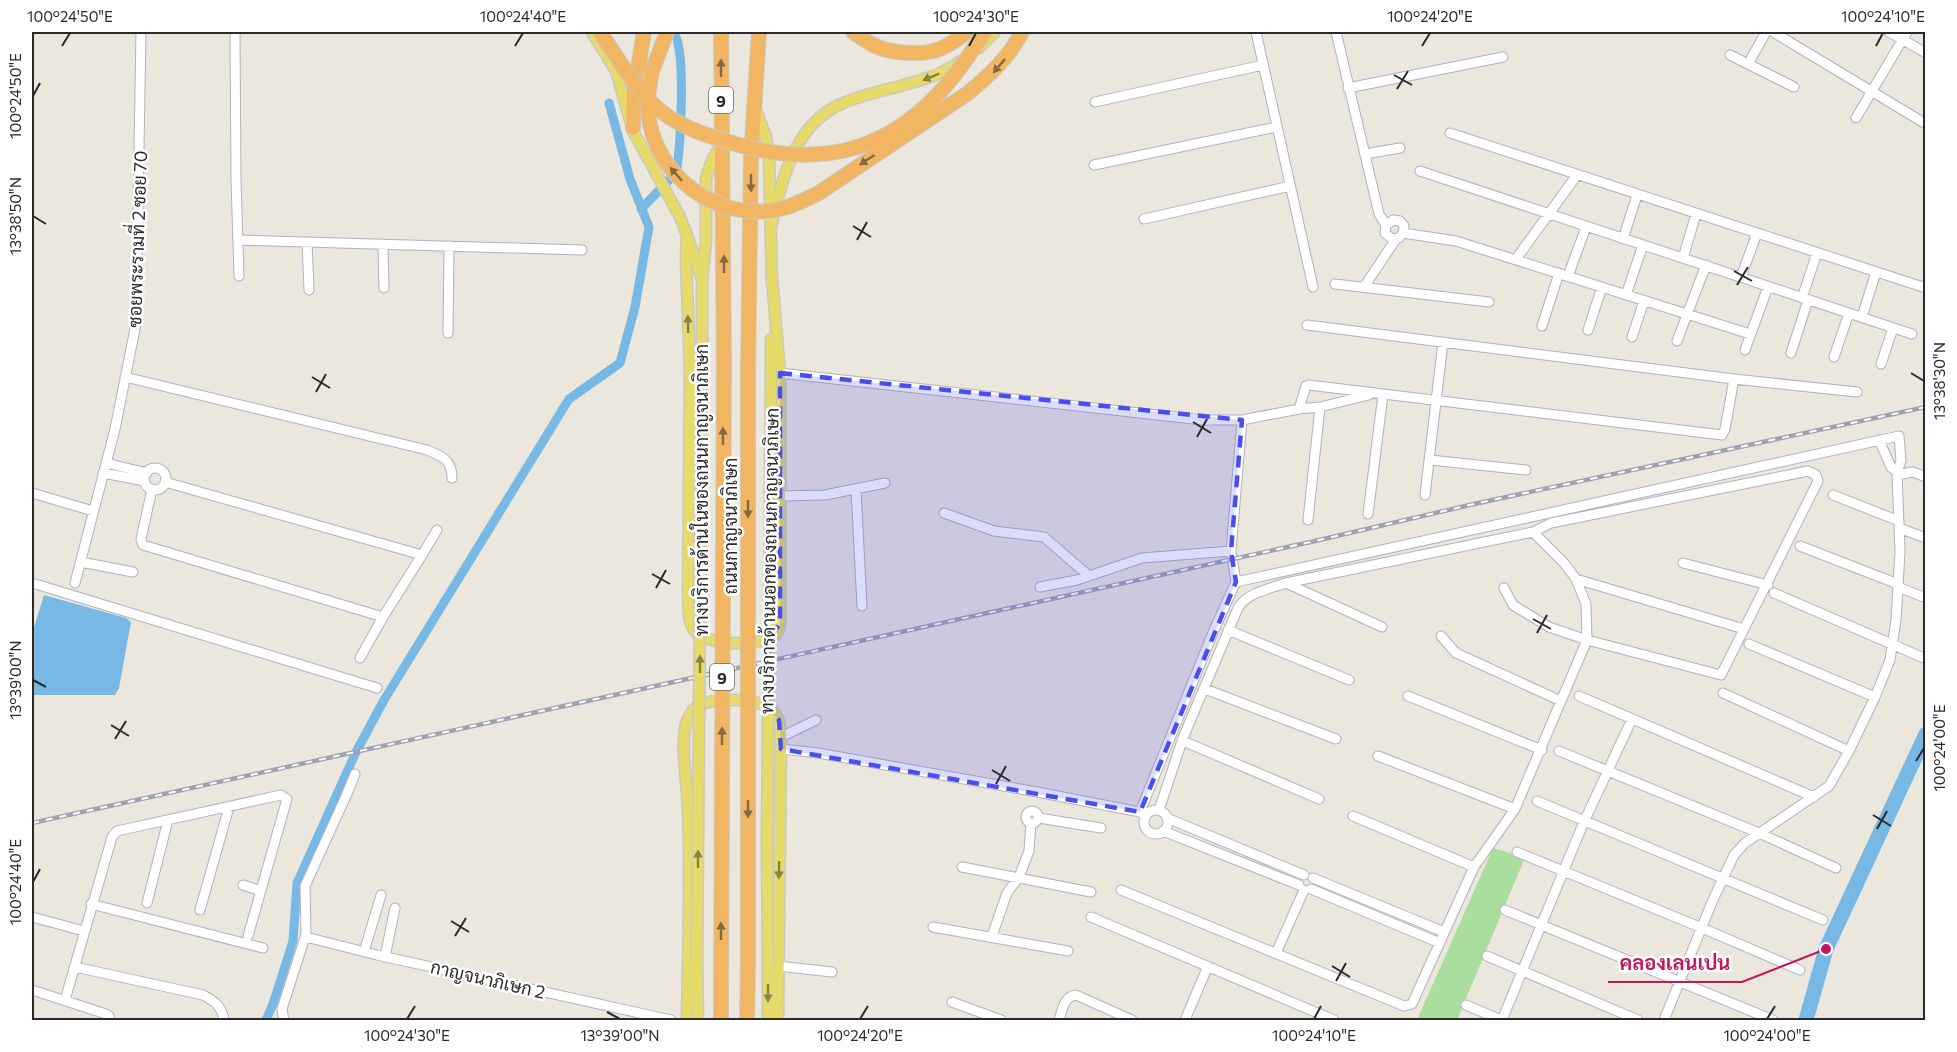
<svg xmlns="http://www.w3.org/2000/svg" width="1957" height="1052" viewBox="0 0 1957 1052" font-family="Commissioner,Sarabun,sans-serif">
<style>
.green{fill:#aadd9e}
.water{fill:#78b8e5}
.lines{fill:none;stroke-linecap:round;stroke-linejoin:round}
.canal{stroke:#78b8e5;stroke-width:9}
.river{stroke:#78b8e5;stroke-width:15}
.minor-casing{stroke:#b1b1bd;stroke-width:11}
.major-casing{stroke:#c8c8c8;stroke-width:13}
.highway-casing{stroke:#c8c8c8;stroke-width:16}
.minor{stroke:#fff;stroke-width:9}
.major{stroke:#e6db68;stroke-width:10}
.highway{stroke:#f2b662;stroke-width:14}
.rail-casing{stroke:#a0a0b3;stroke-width:4.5}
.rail{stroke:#fff;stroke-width:2;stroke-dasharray:7;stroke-linecap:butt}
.major-bridge-casing{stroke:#c8c8c8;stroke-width:13;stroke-linecap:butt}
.highway-bridge-casing{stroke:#c8c8c8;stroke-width:16;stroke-linecap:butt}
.major-bridge{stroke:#e6db68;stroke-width:10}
.highway-bridge{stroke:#f2b662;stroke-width:14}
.oneway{fill:#846943}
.oneway2{fill:#888249}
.marked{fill:#494fec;fill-opacity:0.2;stroke:#494fec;stroke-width:4.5;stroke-dasharray:12 8;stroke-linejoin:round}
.ticks{fill:none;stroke:#2a2a2a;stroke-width:2}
.labels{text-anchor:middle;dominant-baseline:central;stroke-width:5;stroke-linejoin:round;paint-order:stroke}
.shield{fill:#fff;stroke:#6a6a6a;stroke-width:1.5}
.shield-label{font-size:16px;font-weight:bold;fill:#2a2a2a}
.street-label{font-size:18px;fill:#2a2a2a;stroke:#fff}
.leader{fill:none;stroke:#c2185b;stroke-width:2}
.callout-dot{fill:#c2185b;stroke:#fff;stroke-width:2}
.callout-label{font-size:20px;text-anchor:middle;font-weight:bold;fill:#c2185b;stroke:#fff;stroke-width:5;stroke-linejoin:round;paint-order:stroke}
.neatline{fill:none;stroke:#2a2a2a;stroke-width:2}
.ticks-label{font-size:15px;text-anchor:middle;fill:#2a2a2a}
</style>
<rect width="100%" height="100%" fill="#ebe7dd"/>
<!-- green -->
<path class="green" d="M1493 848 1513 854 1524 860 1457 1020H1417Z"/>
<!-- water -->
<path class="water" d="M44 595 126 618 131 622 119 688 115 695H32V634Z"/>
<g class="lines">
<!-- canal -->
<path class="canal" d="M641 209 670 179 677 167C680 146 687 44 673 32
M266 1020 273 1004 293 941 297 883 356 752 384 700 569 399 620 363 635 307 649 227 630 179 609 103"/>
<!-- river -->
<path class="river" d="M1806 1020 1826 949 1926 734"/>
<defs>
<path id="minor" d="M235 32 236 181 239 276
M1256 32 1313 287
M1336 32 1379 214 1386 225
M1773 32 1926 124
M1889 32 1926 53
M1730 55 1794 87
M1748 64 1766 32
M1348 88 1503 57
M1095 102 1263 65
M1856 118 1907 32
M1450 133 1926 288
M1365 154 1400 148
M1094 165 1276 127
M1420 171 1912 334
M1144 219 1290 186
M1403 233 1404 226 1400 221 1393 220 1386 225 1385 233 1392 239 1399 238 1403 233 1456 241 1750 334
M1623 239 1637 195
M238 240 582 250
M307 242 309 290
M383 244 384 288
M1683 258 1696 214
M1516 259 1577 175
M1568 276 1586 227
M1741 277 1757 233
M1335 284 1489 302
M1364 287 1396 239
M1626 295 1643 245
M1802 298 1817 253
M1862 317 1876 272
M1307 325 1734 379 1857 392
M1542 326 1559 273
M1588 330 1602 287
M448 333 449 246
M1632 337 1644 301
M1677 341 1706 265
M1745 350 1768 287
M1791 353 1808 300
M1834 357 1849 313
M1881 364 1893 328
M780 373 1202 420H1242L1231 551 1236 582
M125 377 427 450C442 456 452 460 452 478
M1299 409 1306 386 1309 385 1722 435 1725 429 1734 379
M1242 420 1299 409 1320 407 1369 395
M1879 440 1891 467 1897 472
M1430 460 1526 470
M106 463 147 473
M144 479a11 11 0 1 1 22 0a11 11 0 1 1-22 0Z
M103 473 145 481
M1897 475 1913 472 1926 477
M152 489 141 539 143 545 383 617 422 555 165 482
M856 489 862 606
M32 493 93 511
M1425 495 1443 342
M1833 495 1899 521
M780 496 825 495 885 483
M944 513 994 531 1044 537 1089 576
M1368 514 1383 394
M1308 520 1320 407
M1899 528 1926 538
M1800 546 1898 584
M422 555 437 530
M81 562 133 572
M1683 563 1768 585
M1576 579 1744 629
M32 583 377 688
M75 583 115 429 136 324 141 32
M1286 583 1382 627
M1040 587 1077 580 1142 558 1231 551
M1898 587 1926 598
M1774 593 1926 659
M1228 630 1349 680
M1441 636 1456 653 1561 701
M1749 644 1875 697
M360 658 383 617
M1205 689 1336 739
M1723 693 1849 751
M1408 696 1542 750
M1579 696 1814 797
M781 737 816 720
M1183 741 1319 799
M781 749 818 753 1037 792 1140 812 1145 816
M1559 751 1759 833 1836 868
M1378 756 1515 809
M1537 801 1823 920
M1159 810 1183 738 1238 608C1248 592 1269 589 1286 583L1533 532 1551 523 1808 471 1816 475 1818 481 1721 675 1587 640 1549 627 1513 605 1504 588
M1144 822a12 12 0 1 1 24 0a12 12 0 1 1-24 0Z
M1026 817a6 6 0 1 1 12 0a6 6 0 1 1-12 0Z
M1140 812 1214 630 1236 582 1899 436 1901 461 1897 472 1900 552 1896 620 1890 660 1875 697 1849 751 1829 786 1745 843 1734 855 1712 902 1664 1020
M1353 816 1474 867
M1039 818 1101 828
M1167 818 1304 875
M1163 831 1299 885
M1517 852 1702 928 1800 970
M962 867 1091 892
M1313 878 1444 932
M243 885 261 891
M1311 889 1440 943
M1121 890 1404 1006 1412 1004 1474 867 1515 809 1587 640 1586 604 1576 579 1564 563 1533 532
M147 903 168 820
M91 904 263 948
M200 910 229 807
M1505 910 1773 1020
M32 917 84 931
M1091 917 1334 1020
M933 927 1068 951
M992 936 1007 893 1019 877 1029 851 1031 823
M306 937 377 955 671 1020
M364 952 381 895
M1276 953 1304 890
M1487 956 1638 1020
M385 957 395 908
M778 966 832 972
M75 967 203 995C215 1001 222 1007 224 1020
M32 990 106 1014 109 1016 110 1020
M65 1000 112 837 117 831 281 795 287 799 248 936
M952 1002 1001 1020
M1466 1005 1501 1020
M284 1020 282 1009 306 934 305 886 346 796 355 774
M1059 1020C1062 1011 1064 996 1076 995L1132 1020
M1185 1020 1208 966
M1502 1020 1583 824 1632 719"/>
<path id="major" d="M592 32 616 71 633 131 680 217 694 254 702 280
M979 48 995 32
M756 110 766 137 769 156 772 284
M771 227C782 181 793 125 841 104 856 97 873 93 889 89 915 82 939 77 961 61
M687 235 686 260 690 370 688 594C689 604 687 621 694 630 706 646 759 647 774 636 778 633 779 630 780 624V373L772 278
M702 367V280L706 241V178L711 163 721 144
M771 370V339
M697 959 698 1020
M687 1020C688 951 691 880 688 810 688 787 680 745 686 724 688 717 693 708 699 705 716 698 760 697 773 711 780 718 780 728 781 737L778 1020
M768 1020V966"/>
<path id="highway" d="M721 32 724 364
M853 32C859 36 866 41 873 45 889 53 916 55 934 51 945 48 958 39 967 32
M652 71 667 32
M968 93C990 75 1009 57 1022 32
M633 128 634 93 644 32
M748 367 751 158 759 32
M721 1020V989
M747 1020 748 965"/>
</defs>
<!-- minor casing -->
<use href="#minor" class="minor-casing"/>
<!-- major casing -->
<use href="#major" class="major-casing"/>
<!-- highway casing -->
<use href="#highway" class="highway-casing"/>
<!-- minor -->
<use href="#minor" class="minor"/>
<!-- major -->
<use href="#major" class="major"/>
<!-- highway -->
<use href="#highway" class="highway"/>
<defs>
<path id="rail" d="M32 823 1315 541 1474 504 1926 407"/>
</defs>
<!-- rail casing -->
<use href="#rail" class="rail-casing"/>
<!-- rail -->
<use href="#rail" class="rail"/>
<defs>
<path id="major-bridge" d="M697 959 702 367
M768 966 767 841 771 370"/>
<path id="highway-bridge" d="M600 32C617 57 634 87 657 108 680 128 711 137 739 145 823 168 891 151 948 83 962 67 973 49 985 32
M652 71C650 84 646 98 648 112 654 176 717 223 780 209 794 206 806 199 819 193L968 93
M748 965V367
M721 989 724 364"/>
</defs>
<!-- major-bridge casing -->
<use href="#major-bridge" class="major-bridge-casing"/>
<!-- highway-bridge casing -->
<use href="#highway-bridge" class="highway-bridge-casing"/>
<!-- major-bridge -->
<use href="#major-bridge" class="major-bridge"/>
<!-- highway-bridge -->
<use href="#highway-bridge" class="highway-bridge"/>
</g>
<!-- one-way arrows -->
<defs><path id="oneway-solid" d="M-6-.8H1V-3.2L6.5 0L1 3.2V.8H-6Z" transform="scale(1.5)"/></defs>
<g class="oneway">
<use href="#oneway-solid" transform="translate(999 66) rotate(130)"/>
<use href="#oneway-solid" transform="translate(721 68) rotate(-90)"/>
<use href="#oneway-solid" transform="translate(867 160) rotate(146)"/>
<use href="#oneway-solid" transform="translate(676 174) rotate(-131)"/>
<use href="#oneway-solid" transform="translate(751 183) rotate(90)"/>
<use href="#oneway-solid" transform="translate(724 264) rotate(-90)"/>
<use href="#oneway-solid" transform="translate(723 436) rotate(-90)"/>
<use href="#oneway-solid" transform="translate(748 509) rotate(90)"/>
<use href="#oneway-solid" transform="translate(722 736) rotate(-90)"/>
<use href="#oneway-solid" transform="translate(748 809) rotate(90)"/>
<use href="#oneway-solid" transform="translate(721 931) rotate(-90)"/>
</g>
<g class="oneway2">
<use href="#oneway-solid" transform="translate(931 77) rotate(158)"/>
<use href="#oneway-solid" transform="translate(688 324) rotate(-91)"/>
<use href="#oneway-solid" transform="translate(700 664) rotate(-90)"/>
<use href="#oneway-solid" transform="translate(698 859) rotate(-90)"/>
<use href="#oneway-solid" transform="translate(779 870) rotate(91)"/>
<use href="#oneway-solid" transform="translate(768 993) rotate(90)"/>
</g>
<!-- marked area -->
<path class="marked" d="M780 373 1242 420 1231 551 1236 582 1140 812 781 749 779 720 768 708V639L780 624Z"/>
<!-- ticks -->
<path class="ticks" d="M62 46 70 33M515 46 523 33M969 46 976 33M1422 46 1430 33M1876 46 1883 33M1394 75 1412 85M1397 89 1408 71M33 96 40 83M33 216 46 224M853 226 871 237M857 240 867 222M1734 271 1752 281M1737 285 1748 267M1911 373 1924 381M312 377 330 388M316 392 326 374M1193 422 1211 433M1197 437 1207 419M652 574 670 584M656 588 666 570M1533 619 1551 629M1537 633 1547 615M33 680 46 687M111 725 129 736M115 739 126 721M1916 761 1924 748M992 770 1010 781M996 784 1006 766M1873 815 1891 826M1877 829 1887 811M33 882 40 869M451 921 469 932M455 936 466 918M1332 966 1350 977M1336 981 1346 963M607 1012 620 1019M407 1019 415 1006M860 1019 868 1006M1314 1019 1321 1006M1767 1019 1775 1006"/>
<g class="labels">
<!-- shield labels -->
<g class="shield">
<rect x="709" y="87" width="24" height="26" rx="4.5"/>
<rect x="710" y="664" width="24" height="26" rx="4.5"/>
</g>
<g class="shield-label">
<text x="721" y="100">9</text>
<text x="722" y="677">9</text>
</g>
<!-- street labels -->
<g class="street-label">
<text transform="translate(137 239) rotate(-88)">ซอยพระรามที่ 2 ซอย 70</text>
<text transform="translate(701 490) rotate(-90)">ทางบริการด้านในของถนนกาญจนาภิเษก</text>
<text transform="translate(730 526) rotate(-90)">ถนนกาญจนาภิเษก</text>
<text transform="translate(769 561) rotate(-89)">ทางบริการด้านนอกของถนนกาญจนาภิเษก</text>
<text transform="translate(488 979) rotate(13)">กาญจนาภิเษก 2</text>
</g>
</g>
<!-- callouts -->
<path class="leader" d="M1826 949L1742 982H1608"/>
<circle class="callout-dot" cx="1826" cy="949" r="6"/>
<g class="callout-label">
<text x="1675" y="970">คลองเลนเปน</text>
</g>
<!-- border -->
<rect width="1957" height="1052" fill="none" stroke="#ffffff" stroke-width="66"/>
<rect x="33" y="33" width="1891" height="986" class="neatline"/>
<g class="ticks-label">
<text x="70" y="22">100°24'50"E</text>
<text x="523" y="22">100°24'40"E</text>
<text x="976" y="22">100°24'30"E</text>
<text x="1430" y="22">100°24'20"E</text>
<text x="1883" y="22">100°24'10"E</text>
<text transform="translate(16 96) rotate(-90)" y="5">100°24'50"E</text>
<text transform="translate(16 216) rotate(-90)" y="5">13°38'50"N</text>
<text transform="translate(1940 381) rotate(-90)" y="5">13°38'30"N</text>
<text transform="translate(16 680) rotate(-90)" y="5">13°39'00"N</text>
<text transform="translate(1940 748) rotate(-90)" y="5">100°24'00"E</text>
<text transform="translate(16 882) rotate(-90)" y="5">100°24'40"E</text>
<text x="407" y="1041">100°24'30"E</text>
<text x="620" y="1041">13°39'00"N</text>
<text x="860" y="1041">100°24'20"E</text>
<text x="1314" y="1041">100°24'10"E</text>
<text x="1767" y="1041">100°24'00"E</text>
</g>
</svg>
